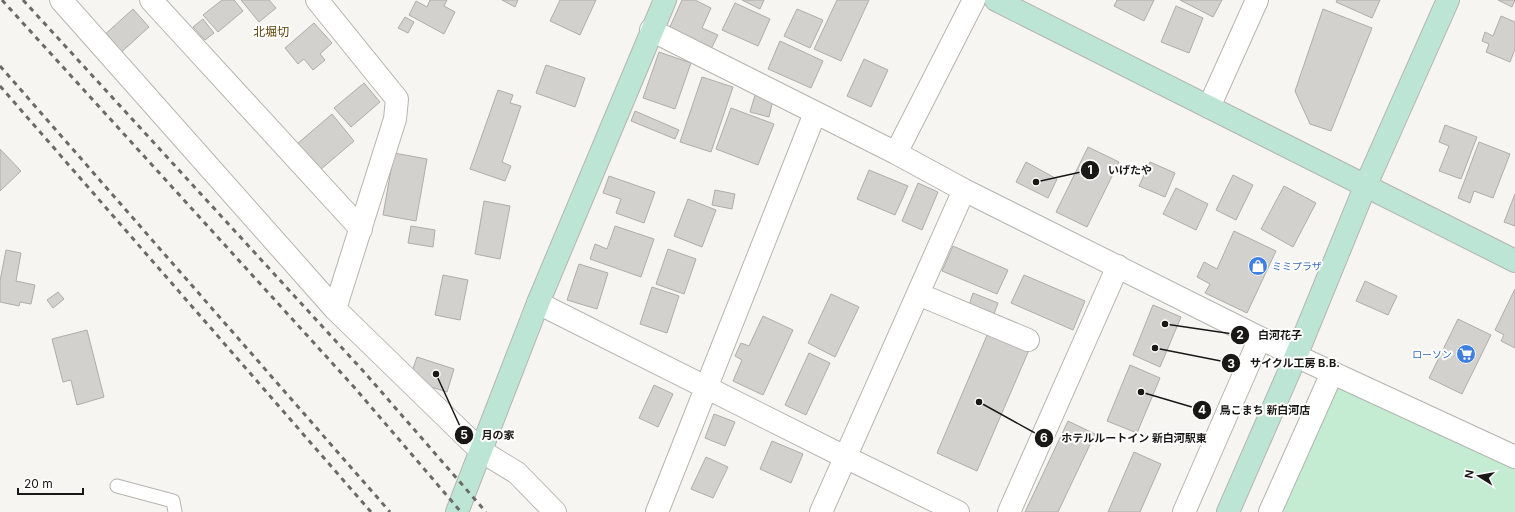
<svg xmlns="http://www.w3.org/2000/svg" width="1515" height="512" viewBox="0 0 1515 512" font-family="Inter,'Noto Sans JP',sans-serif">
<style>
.green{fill:#c3ecd3}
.building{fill:#d2d1cd;stroke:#aeada9}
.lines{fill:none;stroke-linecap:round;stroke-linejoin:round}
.lane-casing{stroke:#b5b4b0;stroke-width:15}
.street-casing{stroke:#b5b4b0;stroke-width:24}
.secondary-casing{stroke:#b5b4b0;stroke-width:24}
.lane{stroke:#fff;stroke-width:13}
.street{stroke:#fff;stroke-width:22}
.secondary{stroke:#bce5d6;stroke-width:22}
.rail{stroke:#6b6a68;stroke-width:3;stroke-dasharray:5 5;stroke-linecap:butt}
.labels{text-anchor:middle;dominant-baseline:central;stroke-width:4;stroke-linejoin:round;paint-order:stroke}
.shop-label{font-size:10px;fill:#366cbe;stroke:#fff;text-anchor:start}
.quarter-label{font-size:12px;fill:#62460c;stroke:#fff}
.leader{fill:none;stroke:#191817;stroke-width:1.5}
.callout-dot{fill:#191817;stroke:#fff;stroke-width:1.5}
.mark-label{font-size:12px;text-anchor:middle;font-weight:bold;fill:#fff}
.callout-label{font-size:11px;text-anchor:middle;font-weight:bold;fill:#191817;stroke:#fff;stroke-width:4;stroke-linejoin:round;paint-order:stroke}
</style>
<rect width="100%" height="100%" fill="#f6f5f1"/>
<!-- green -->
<path class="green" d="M1334 384 1515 461V512H1283Z"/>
<!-- building -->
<path class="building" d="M222 0H234L243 11 218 32 203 15Z
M241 0H269L276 8 259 22Z
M430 0H447L444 6 455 12 444 34 409 15 416 1 427 7Z
M502 0H518L515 7Z
M560 0H596L580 35 550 21Z
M682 0H695L711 8 702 28 718 35 711 49 669 29Z
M742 0H764L760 9Z
M837 0H869L841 61 814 49Z
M1117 0H1154L1144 21 1114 6Z
M1180 0H1222L1213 17Z
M1337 0H1380L1372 18 1336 2Z
M1498 0H1515L1512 7Z
M735 3 770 19 758 46 722 30Z
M1176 6 1203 18 1189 53 1161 42Z
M133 9 149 27 117 56 101 38Z
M797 9 823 20 810 48 784 36Z
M1323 9 1372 28 1331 131 1310 124 1295 91Z
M1501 16 1515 22V49L1510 62 1486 52 1489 44 1482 41 1485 32 1493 36Z
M405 17 414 22 408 33 398 28Z
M203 19 214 33 205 40 193 27Z
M314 23 332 43 320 54 325 60 313 70 304 59 298 64 285 48Z
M780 41 823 61 811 88 768 69Z
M659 52 691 63 675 109 643 98Z
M864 59 888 70 871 107 847 96Z
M546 65 585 78 575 107 536 93Z
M702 77 733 87 711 152 680 142Z
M364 83 380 102 351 127 334 108Z
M498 90 513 95 510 103 521 106 502 162 511 166 505 181 470 169Z
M755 95 773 100 769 117 750 112Z
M731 108 774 124 758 165 716 149Z
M635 111 679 130 675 139 631 121Z
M332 114 354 141 320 170 297 144Z
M1445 125 1477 137 1461 179 1439 171 1449 146 1439 142Z
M1479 142 1510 154 1493 198 1474 191 1470 203 1458 198Z
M1088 147 1119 162 1087 227 1056 212Z
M0 149 21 171 0 191Z
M394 153 427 159 416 221 383 215Z
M1026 162 1057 179 1048 198 1016 182Z
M1150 162 1175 173 1165 197 1139 186Z
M869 170 908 186 895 215 857 199Z
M1233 175 1253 185 1236 220 1216 210Z
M609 176 655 192 644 223 616 213 621 199 603 193Z
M918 183 938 192 922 230 902 221Z
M1284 186 1316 203 1293 247 1261 229Z
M1176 188 1208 204 1196 230 1163 214Z
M715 190 735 194 732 209 712 205Z
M1515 194V226L1504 222Z
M688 199 716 210 702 247 674 236Z
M484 201 510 206 500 259 475 254Z
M411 226 435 230 433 247 408 243Z
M615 226 654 239 641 277 590 259 595 244 607 249Z
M1234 231 1276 251 1247 313 1205 293 1210 284 1197 277 1204 262 1217 269Z
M953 246 1008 270 997 294 942 271Z
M668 249 696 259 684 294 656 284Z
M6 250 21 253 16 281 35 285 31 304 20 302 19 306 0 302V281Z
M579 264 608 273 597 309 567 300Z
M443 275 468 280 460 320 435 315Z
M1024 275 1085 301 1073 330 1011 303Z
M1365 281 1397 296 1388 315 1356 301Z
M652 287 679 296 667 333 640 324Z
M1515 289V348L1501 341 1504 335 1495 330Z
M58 292 64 299 53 308 47 300Z
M973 293 998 303 994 314 969 305Z
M831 294 859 307 835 357 808 343Z
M1153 305 1181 317 1160 367 1133 355Z
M763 316 793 330 763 395 733 381 742 360 735 356 741 343 749 346Z
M1458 319 1491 335 1462 394 1429 378Z
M87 330 104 397 77 405 71 380 63 382 52 339Z
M988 333 1029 350 977 471 937 453Z
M809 353 830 363 806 415 785 405Z
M417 357 454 369 447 392 409 380Z
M1130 365 1160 378 1137 433 1107 421Z
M654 385 673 394 658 427 639 418Z
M714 414 735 422 725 446 705 438Z
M1068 421 1095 434 1058 512H1025Z
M772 441 803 454 791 483 760 469Z
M1134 452 1161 464 1140 512H1108Z
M706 457 728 467 713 498 691 489Z"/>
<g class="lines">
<defs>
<path id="lane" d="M117 486 173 501 175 512"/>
<path id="street" d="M61 0 335 309 481 451 517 473 555 512
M151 0 361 229
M317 0 397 99 395 119 335 309
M651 30 896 153 964 190 1296 356 1515 457
M1209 107 1257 0
M896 153 974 0
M918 294 1028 340
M538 303 847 458 958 512
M657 512 815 113
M821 512 964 190
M1009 512 1118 266
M1184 512 1260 338
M1270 512 1332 373"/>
<path id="secondary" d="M996 0 1515 261
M457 512 538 303 665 0
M1228 512 1296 356 1365 187 1448 0"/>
</defs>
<!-- lane casing -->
<use href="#lane" class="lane-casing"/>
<!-- street casing -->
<use href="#street" class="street-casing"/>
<!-- secondary casing -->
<use href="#secondary" class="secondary-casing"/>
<!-- lane -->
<use href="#lane" class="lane"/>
<!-- street -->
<use href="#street" class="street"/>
<!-- secondary -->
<use href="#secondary" class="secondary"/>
<!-- rail -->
<path class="rail" d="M2 0 354 387 461 512
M23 0 365 373 486 512
M0 66 390 512
M0 86 371 512"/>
</g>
<!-- icons -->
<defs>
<symbol id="shop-disc" viewBox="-11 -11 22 22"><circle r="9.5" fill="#3f7fe0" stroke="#fff"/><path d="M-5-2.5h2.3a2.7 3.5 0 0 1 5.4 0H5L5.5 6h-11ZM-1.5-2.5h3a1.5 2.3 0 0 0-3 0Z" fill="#fff"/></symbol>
<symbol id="supermarket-disc" viewBox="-11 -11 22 22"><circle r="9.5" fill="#3f7fe0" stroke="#fff"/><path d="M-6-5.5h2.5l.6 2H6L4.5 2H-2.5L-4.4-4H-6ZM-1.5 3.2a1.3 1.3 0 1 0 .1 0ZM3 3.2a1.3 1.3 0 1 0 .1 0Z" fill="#fff"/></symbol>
</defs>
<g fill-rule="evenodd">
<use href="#shop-disc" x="1247" y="255" width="22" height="22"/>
<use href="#supermarket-disc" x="1455" y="343" width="22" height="22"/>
</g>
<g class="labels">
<!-- shop labels -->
<g class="shop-label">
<text x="1272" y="266">ミミプラザ</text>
<text x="1452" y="354" text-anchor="end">ローソン</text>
</g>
<!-- quarter labels -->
<g class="quarter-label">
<text x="271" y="31">北堀切</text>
</g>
</g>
<!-- callouts -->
<path class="leader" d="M1036 182L1090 170M1165 324L1240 335M1155 348L1231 363M1141 392L1202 410M436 374L464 435M979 402L1044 438"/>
<g class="callout-dot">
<circle cx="1036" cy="182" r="4"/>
<circle cx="1165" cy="324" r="4"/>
<circle cx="1155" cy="348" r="4"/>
<circle cx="1141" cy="392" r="4"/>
<circle cx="436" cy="374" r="4"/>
<circle cx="979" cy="402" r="4"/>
<circle cx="1090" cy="170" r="10"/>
<circle cx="1240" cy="335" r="10"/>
<circle cx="1231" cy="363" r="10"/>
<circle cx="1202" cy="410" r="10"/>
<circle cx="464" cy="435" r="10"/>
<circle cx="1044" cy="438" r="10"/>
</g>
<g class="mark-label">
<text x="1090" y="174">1</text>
<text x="1240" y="339">2</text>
<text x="1231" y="368">3</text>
<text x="1202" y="414">4</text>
<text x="464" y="439">5</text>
<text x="1044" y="442">6</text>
</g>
<g class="callout-label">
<text x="1130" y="174">いげたや</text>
<text x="1280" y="339">白河花子</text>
<text x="1295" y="367">サイクル工房 B.B.</text>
<text x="1265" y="414">鳥こまち 新白河店</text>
<text x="498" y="439">月の家</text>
<text x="1134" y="442">ホテルルートイン 新白河駅東</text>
</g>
<!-- north arrow -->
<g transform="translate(1479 476) rotate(281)" stroke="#ffffff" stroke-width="3" paint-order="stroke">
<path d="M0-3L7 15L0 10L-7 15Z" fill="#191817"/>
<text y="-6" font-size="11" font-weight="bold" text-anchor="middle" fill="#191817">N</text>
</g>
<!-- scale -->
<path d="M18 488v6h65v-6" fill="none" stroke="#191817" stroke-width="2"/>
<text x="24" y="488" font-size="12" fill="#191817" stroke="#ffffff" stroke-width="3" paint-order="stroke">20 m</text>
</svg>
